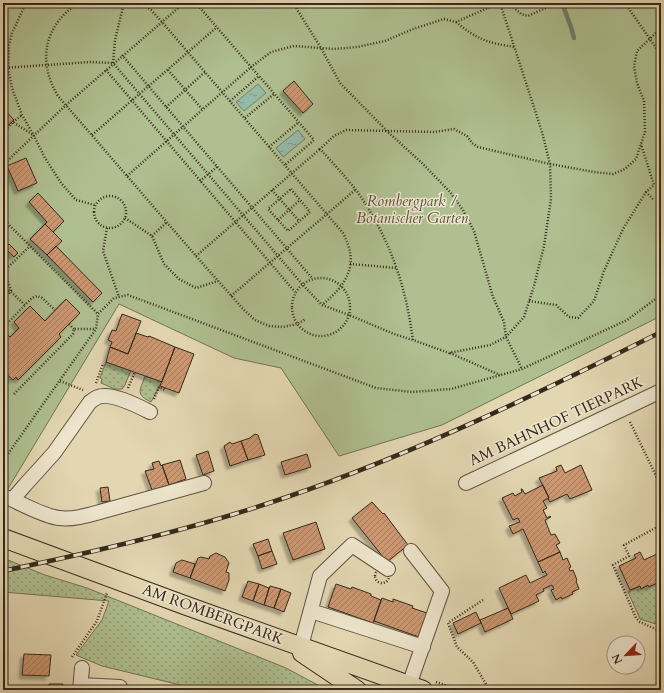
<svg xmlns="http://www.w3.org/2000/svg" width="664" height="693" viewBox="0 0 664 693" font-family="Cardo,serif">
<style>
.grass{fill:url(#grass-dots);stroke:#727456}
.park{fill:#afbf90;stroke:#727456}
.water{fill:url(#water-ripples);stroke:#6f8070}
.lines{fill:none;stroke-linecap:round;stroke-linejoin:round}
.stream{stroke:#6f8070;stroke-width:4.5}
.building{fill:url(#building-hatch);stroke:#35291b;filter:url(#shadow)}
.minor-casing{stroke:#605441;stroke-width:16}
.major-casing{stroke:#35291b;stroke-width:20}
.path{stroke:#35291b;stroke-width:2.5;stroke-dasharray:1 2;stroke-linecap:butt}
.minor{stroke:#ede5cd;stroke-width:14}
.major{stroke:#e3d7b2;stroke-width:18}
.rail-casing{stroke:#35291b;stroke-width:4.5}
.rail{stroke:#ede5cd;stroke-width:3;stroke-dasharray:9;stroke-linecap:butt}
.labels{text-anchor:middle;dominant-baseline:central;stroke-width:3;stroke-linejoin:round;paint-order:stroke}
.park-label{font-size:15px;font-style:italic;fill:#544e38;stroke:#ede5cd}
.street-label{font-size:15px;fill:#35291b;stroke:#ede5cd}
</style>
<defs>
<pattern id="grass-dots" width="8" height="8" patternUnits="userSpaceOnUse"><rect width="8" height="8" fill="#afbf90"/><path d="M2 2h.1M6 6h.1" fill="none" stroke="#8f9b75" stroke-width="1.8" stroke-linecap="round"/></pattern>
<pattern id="water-ripples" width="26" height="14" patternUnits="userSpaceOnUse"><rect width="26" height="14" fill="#96baa9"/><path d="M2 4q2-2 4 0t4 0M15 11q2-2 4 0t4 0" fill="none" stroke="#7b9789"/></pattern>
<pattern id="building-hatch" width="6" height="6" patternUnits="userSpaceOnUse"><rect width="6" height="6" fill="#cc9771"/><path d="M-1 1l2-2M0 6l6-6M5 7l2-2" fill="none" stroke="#a67b5c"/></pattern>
<filter id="shadow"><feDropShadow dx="-3.5" dy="3.5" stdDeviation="1" flood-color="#0004"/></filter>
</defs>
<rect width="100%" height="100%" fill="#e3d7b2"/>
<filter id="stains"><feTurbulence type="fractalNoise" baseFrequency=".005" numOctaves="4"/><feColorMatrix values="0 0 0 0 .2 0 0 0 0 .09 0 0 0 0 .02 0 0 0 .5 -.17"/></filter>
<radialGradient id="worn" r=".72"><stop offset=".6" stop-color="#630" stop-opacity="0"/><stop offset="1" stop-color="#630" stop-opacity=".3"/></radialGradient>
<!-- grass -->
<path class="grass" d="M106 362 131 370 125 385 122 389H115L101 383 102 379 100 378Z
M145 376 162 382 151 402C135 394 140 391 145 376Z
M3 558 45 575 87 588 286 668 327 690H201L102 666 76 655 102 620 109 601 3 592Z
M661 581V627L659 625 640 619 628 592 640 586 641 589 648 585 650 586Z"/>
<!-- park -->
<path class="park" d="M3 3H661V316L442 425 339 456 281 368 234 358 119 304 3 497Z"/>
<!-- water -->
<path class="water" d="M258 84 266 93 244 111 236 102Z
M298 130 305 139 283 157 276 148Z"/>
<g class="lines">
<!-- stream -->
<path class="stream" d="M562 3 571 27 574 38"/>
</g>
<!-- building -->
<path class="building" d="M294 81 313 104 303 113 283 91Z
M3 108 14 120 3 130Z
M26 158 37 183 18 191 7 166Z
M38 193 64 221 53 232 45 224 47 222 29 202Z
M45 224 62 241 47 255 30 239Z
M9 244 18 253 14 257 5 248Z
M56 246 102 293 93 302 47 255Z
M66 299 80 313 59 334 61 337 18 380 16 377 13 380 3 371V333L4 332 10 337 19 328 14 322 30 306 45 321Z
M122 314 141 321 128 354 110 347 112 342 108 340 112 330 116 331Z
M136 333 148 337 149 336 175 347 162 382 106 362 110 347 128 354Z
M175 347 194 354 179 393 160 386Z
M255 434 258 435 265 455 248 460 241 441 250 438 252 436Z
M241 441 248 460 230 466 224 446 230 442 232 444Z
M208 451 214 471 203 475 196 455Z
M307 454 311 467 285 475 281 462Z
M180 460 186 479 169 485 162 465Z
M159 461 161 466 162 465 169 485 152 490 145 471 154 469 152 463Z
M561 465 565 473 581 465 592 490 570 499 567 494 550 502 548 499 549 498 539 478 557 471 556 467Z
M543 485 549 498 543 501 547 508 543 510 547 518 550 516 551 517 545 520 551 535 555 534 560 543 556 545 560 552 538 562 523 529 513 534 509 526 520 522 518 518 513 520 502 498 513 493 515 496 522 492 521 489H522L525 494Z
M108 487 110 501 102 502 100 488Z
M372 502 383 514 384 513 408 545 387 562 352 518Z
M316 522 325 549 293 560 283 533Z
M268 539 272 551 258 556 253 544Z
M272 551 277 564 262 569 258 556Z
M560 552 563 560 567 558 571 567 569 568 570 571 573 570 577 580 576 581 579 589 572 592 573 594 562 599 561 597 556 600 551 590 554 589 552 585 543 589 544 591 536 595 539 601 511 614 499 588 526 575 530 583 547 575 545 571 543 573 538 562Z
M640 552 644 560 661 552V581L649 587 648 585 641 589 640 586 630 590 619 566 636 558 634 555Z
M216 553 225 557 229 563 226 572 229 573V580L225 591 190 578 198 558 201 557 209 559 210 556Z
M182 560 195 564 190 578 173 572 176 563Z
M248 581 259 584 253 601 242 597Z
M259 584 269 588 264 605 253 601Z
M336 584 351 589 352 587 371 594V596L381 600 373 623 328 607Z
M270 586 281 589 274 608 264 605Z
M281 589 291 593 284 612 274 608Z
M382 598 393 602V599L413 606 412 608 427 613 419 637 374 621Z
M508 608 513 619 485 632 480 620Z
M476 612 481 623 458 634 453 623Z
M24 654 51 655 49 676 22 675Z
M49 684H63L62 690H48Z"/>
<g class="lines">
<defs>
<path id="minor" d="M466 483 661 391
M3 496C20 502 42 516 59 518 75 520 92 514 107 510 140 501 172 492 204 483
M13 499 25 485 54 453 90 402C92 401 95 398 98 397 111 392 138 406 150 412
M311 611 423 647
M301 646 320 576 352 545 388 569
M81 685 120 687V690
M409 685 442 591 411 551
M80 690 82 668"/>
<path id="major" d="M3 538 187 606 423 690
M302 653 357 690"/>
</defs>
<!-- minor casing -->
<use href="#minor" class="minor-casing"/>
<!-- major casing -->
<use href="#major" class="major-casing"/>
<!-- path -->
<path class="path" d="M9 3 23 8
M26 3 12 33 9 45 8 68 12 88 22 115 34 136 45 158 61 183 76 200 95 205
M78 3C44 26 37 61 58 96L196 256 244 310 255 320 269 326 283 327 297 324 306 319
M124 3 115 40 113 63 302 284 322 305 349 315 394 334 413 340
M141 3 151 10 162 22 343 233C360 265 347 284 322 305
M196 3 251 67 271 52 294 46 334 49 357 47 385 41 413 29 444 19 456 22 499 3
M293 3 321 48 340 83 388 132 423 164 450 192 463 210 474 231 493 297 504 322 506 337 522 369
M500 3 542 132 550 164 551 199 544 246 534 286 524 317 506 337 490 345 449 353 413 340C411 327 409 314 406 301 397 262 380 223 356 190 345 176 332 162 320 149L334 136 346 130 434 132 454 129 467 136 472 143 478 147 550 164 594 172 613 174 625 169 636 159 645 132 644 101 637 83 634 66 637 51 661 28
M509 3 521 14 528 16 557 3
M625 3 661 55
M456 22C478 40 488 43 515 47
M122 55 312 278
M3 68 90 62 113 63
M106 70 295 292
M168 70 202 109
M230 101 259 76 314 140 285 165
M166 107 205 72
M245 118 274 94
M13 122 22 115
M3 132 13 122 33 135
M92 135 217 27
M269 147 299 122
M3 165 66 105 184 3
M127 176 251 67 259 76
M200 181 217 167
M291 189 310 212 288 231 268 209Z
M272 190 299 221
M646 192 653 199
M94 212a16 16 0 1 1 32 0a16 16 0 1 1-32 0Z
M125 218 152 236 164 264 179 279 196 288 218 281
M3 219 98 314
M278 220 300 200
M107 228 103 251 119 297
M3 231 9 225
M152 236 167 222
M196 256 320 149
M350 264 397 268
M292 307a29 29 0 1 1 58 0a29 29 0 1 1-58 0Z
M3 288 10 291 25 305 32 298 37 296 42 298 55 310
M3 295 9 293 11 290 4 271 30 246
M231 296 355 190
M529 301 556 305 569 317 578 318 594 301 604 271 623 229 646 192 654 185 641 144
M69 324 74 329
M3 328 25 305
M450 353 500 375
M60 381 83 390
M96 383 103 364
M128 388 135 372
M14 394 73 334 74 329H95
M154 399 159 387 165 390
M630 422 661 486
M3 461 96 329 98 314 114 298 128 295 376 388 412 392 451 389 522 369 627 320 661 295
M661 525 624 545 629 556 613 565 636 618 640 622 660 631 661 634
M375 576a7 7 0 1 1 14 0a7 7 0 1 1-14 0Z
M483 600 448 623 457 647 473 662 487 686V690
M72 657 97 621 107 593
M659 678 661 672
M436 682 460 690
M439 689 449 690
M586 690 593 688"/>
<!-- minor -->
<use href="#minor" class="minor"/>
<!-- major -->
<use href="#major" class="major"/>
<defs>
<path id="rail" d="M3 571C98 551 194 529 287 497 416 453 539 393 661 332"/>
</defs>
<!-- rail casing -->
<use href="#rail" class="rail-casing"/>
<!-- rail -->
<use href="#rail" class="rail"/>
</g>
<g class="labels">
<!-- park labels -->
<g class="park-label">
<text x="412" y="201">Rombergpark /<tspan x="412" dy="17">Botanischer Garten</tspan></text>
</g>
<!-- street labels -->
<g class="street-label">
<text transform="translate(556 421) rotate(-25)">AM BAHNHOF TIERPARK</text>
<text transform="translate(213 614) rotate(20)">AM ROMBERGPARK</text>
</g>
</g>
<!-- margin -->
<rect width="664" height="693" fill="none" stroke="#e3d7b2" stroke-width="16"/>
<rect x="4" y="4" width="656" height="685" fill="none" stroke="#35291b" stroke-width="2"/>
<rect x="8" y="8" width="648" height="677" fill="none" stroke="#35291b"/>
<!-- north arrow -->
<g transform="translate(626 655) rotate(245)"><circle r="19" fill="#ede5cd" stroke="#a39a86"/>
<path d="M0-3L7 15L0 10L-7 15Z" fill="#8f2418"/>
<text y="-6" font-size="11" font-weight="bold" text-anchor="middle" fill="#35291b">N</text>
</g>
<rect width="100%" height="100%" filter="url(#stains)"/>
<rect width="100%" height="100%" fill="url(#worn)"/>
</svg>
